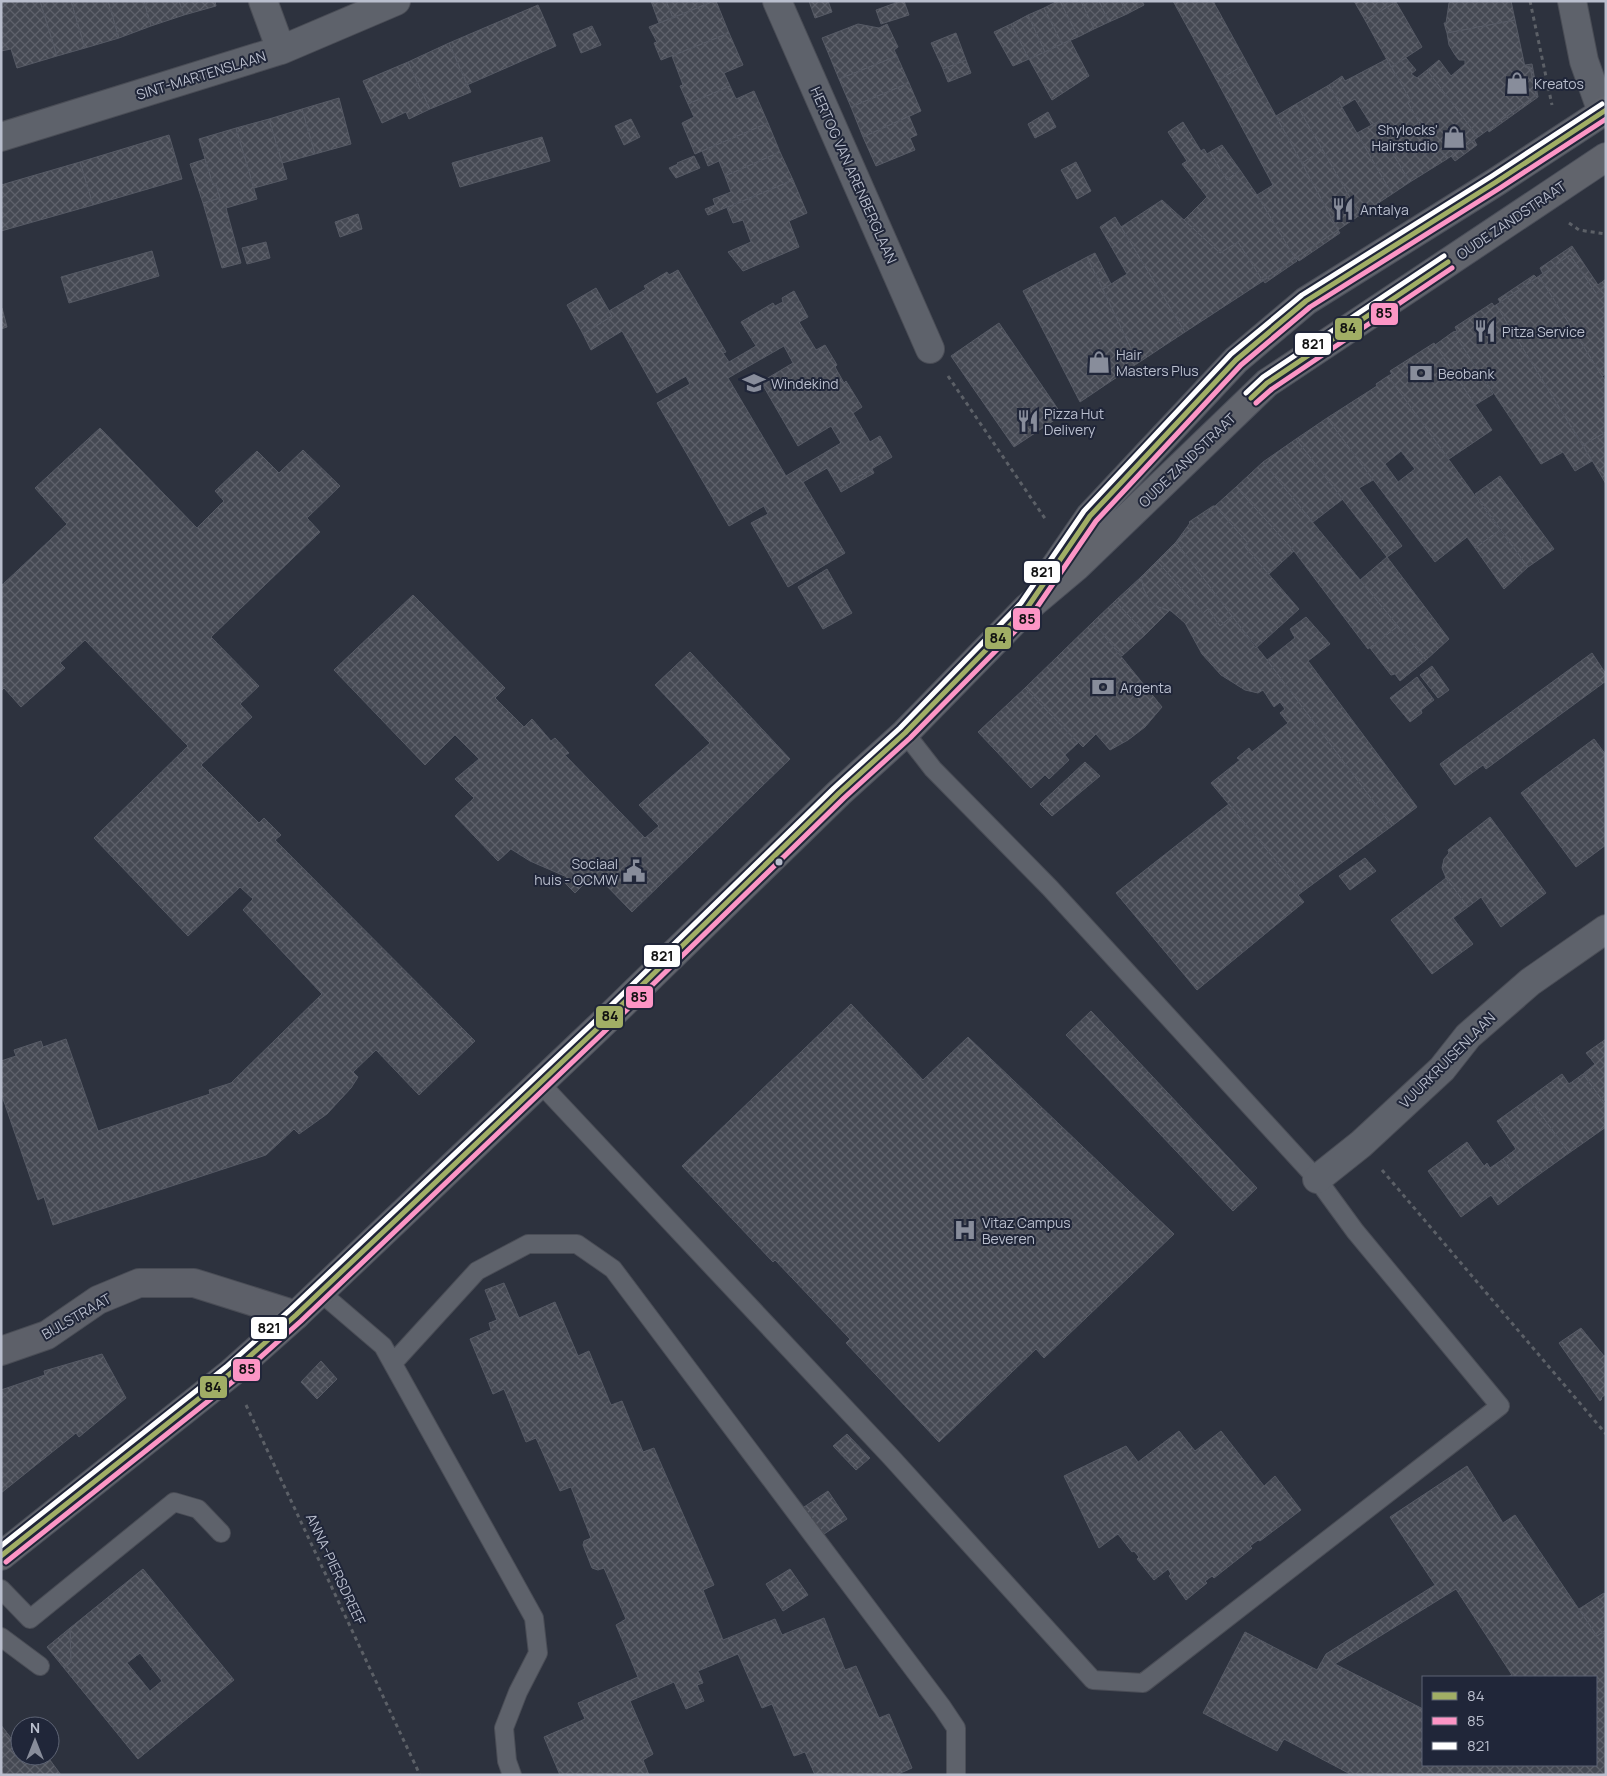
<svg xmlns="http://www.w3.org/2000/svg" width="1607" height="1776" viewBox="0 0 1607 1776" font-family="Manrope,sans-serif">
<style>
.building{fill:url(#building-cross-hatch);stroke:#565a65;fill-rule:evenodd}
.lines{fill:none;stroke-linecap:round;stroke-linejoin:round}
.lane-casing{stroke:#4a4d56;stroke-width:20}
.street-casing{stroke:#4a4d56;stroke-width:30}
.secondary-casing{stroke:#4a4d56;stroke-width:30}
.primary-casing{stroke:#4b4f5a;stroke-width:30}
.path{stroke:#5c6067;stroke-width:3;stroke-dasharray:4 4;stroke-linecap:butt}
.lane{stroke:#5e626b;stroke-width:18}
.street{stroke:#5e626b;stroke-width:28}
.secondary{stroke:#5d6069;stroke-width:28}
.primary{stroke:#61646c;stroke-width:28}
.bus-1-casing{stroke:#202639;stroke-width:9}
.bus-2-casing{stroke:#202639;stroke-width:9}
.bus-3-casing{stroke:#202639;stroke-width:9}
.bus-1{stroke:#a1ae65;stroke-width:5}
.bus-2{stroke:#fc95c5;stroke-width:5}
.bus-3{stroke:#fff;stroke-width:5}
.bus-dot{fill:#b9becd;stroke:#202639;stroke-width:2}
.labels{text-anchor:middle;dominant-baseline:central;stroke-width:4;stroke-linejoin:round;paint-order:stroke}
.street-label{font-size:14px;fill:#b9becd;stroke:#202639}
.poi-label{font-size:14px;fill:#b9becd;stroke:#202639;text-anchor:start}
.line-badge{stroke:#202639;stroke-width:2}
.pale-badge-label{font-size:14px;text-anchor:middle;font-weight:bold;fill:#111}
</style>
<defs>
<pattern id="building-cross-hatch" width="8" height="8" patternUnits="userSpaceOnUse" patternTransform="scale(1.25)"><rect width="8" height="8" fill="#454953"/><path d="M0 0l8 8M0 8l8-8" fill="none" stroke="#5e616b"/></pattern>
</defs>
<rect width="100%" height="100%" fill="#2d323e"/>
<!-- building -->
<path class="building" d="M1 1H40L57 56 17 68 11 49 1 51Z
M40 1H71L85 48 57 56Z
M71 1H108L119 38 85 48Z
M108 1H144L151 26 119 38Z
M144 1H179L184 15 151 26Z
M179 1H215L216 6 184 15Z
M651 1H666L673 18 659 23Z
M666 1H714L673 18Z
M714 1H716L729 33 661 60 654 43 657 42 649 27Z
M809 1H828L832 12 815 18Z
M901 1H904L909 15 881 24 876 10Z
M1058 1H1060L1078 37 1062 44 1044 8Z
M1060 1H1081L1094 29 1078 37Z
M1081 1H1099L1109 22 1094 29Z
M1099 1H1121L1127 14 1109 22Z
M1121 1H1142L1144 5 1127 14Z
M1173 1H1213L1247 63 1217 81Z
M1354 1H1396V2L1365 20Z
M1453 1H1511L1515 20 1447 33 1444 23H1446L1449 3Z
M1396 2 1422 47 1391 67 1365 20Z
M538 5 556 46 467 85 449 43Z
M1044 8 1062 44 1045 52 1028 15Z
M1028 15 1045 52 1029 59 1011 24Z
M1515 20 1525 67H1530L1536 95 1478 137 1427 70 1439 60 1451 76 1465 64V60H1459L1455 55 1449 45 1447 33Z
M858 24 879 28 887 24 898 47 894 50 897 56 839 79 822 38Z
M1011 24 1029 59 1013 66 994 32Z
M592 26 601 45 581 53 573 34Z
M729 33 743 65 724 73 730 86 688 104 680 86 683 85 672 56Z
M956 33 966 60 943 69 931 43Z
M1070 40 1089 76 1052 100 1029 59Z
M449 43 471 92 430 109 408 62Z
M897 56 909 83 851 107 839 79Z
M1406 58 1416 70 1411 74 1417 78 1427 70 1478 137 1447 159 1422 127 1408 103 1411 101 1391 67Z
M1387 59 1411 101 1408 103 1422 127 1447 159 1410 182 1393 154 1395 152 1381 120 1372 126 1355 99 1342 107 1329 85 1342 76 1345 81Z
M966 60 971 73 948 82 943 69Z
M408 62 430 109 409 119 406 112 382 123 363 81Z
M1247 63 1338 230 1295 258 1257 195 1273 185 1217 81Z
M1532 64 1538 97 1489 132 1488 130 1536 95 1530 67H1525V65Z
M909 83 921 111 863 137 851 107Z
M1329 85 1392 194 1360 215 1296 104Z
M730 86 736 99 754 91 768 123 695 154 682 123 694 117 688 104Z
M339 98 351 144 315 154 302 109Z
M1296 104 1323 150 1302 163 1276 116Z
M302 109 315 154 282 163 269 119Z
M1048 112 1056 127 1035 138 1028 124Z
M909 116 917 135 910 138 915 150 876 166 863 137Z
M269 119 287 179 254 188 236 128Z
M631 119 640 137 624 145 615 126Z
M1381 120 1395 152 1393 154 1410 182 1392 194 1357 133Z
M1183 122 1201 151 1204 149 1207 154 1210 152 1227 180 1240 170 1257 195 1295 258 1263 281 1238 242 1220 253 1184 220 1207 197 1182 164 1187 161 1168 132Z
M768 123 780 152 725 176 719 161 708 166 702 151Z
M236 128 257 199 226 208 241 263 222 268 203 203 220 198 216 184 213 185 199 139Z
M169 135 182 179 93 205 80 162Z
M542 137 550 161 460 187 452 163Z
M1474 140 1477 145 1455 161 1451 156Z
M1222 145 1240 170 1227 180 1210 152Z
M1323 150 1360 215 1338 230 1302 163Z
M780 152 793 180 708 215 705 209 715 205 713 199 731 192 725 176Z
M694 156 700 168 676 178 669 168 678 164 677 163Z
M205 159 213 185 216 184 220 198 203 203 190 164Z
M80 162 93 205 1 231V185Z
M1076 162 1091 191 1077 199 1061 170Z
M793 180 807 213 789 221 799 247 743 271 728 252 751 242 743 220 733 223 727 208Z
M1162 200 1220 253 1238 242 1263 281 1185 332 1121 227Z
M358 214 362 229 340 237 335 222Z
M1115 217 1185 332 1138 363 1103 289 1127 274 1100 227Z
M1338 230 1340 233 1299 261 1296 258Z
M266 242 270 258 247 264 242 248Z
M1572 246 1598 285 1606 279V286L1596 293 1570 255 1543 274 1540 268Z
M152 251 159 276 69 303 61 277Z
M1095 253 1111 284 1103 289 1087 257Z
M1570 255 1596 293 1606 286V374L1602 376 1539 276Z
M1087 257 1138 363 1080 402 1023 291Z
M1295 258 1297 261 1265 283 1263 280Z
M678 270 726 352 723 353 729 362 756 346 741 322 773 303 775 306 783 302 782 298 794 291 808 317 799 322 816 350 825 345 837 365 835 367 844 383 846 381 862 407 853 413 870 442 880 436 892 457 839 488 827 468 803 482 845 553 788 587 751 523 768 514 764 506 729 526 657 403 690 384 686 376 657 393 622 331 591 350 583 334 612 316 609 311 646 289 644 286 667 272 669 275ZM784 346 793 363 761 382 798 446 831 426 841 443 786 476 728 378Z
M1534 275 1537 278 1500 302 1498 299Z
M1539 276 1606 382V432L1583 445 1496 305Z
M596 288 612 316 583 334 567 305Z
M1492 303 1494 306 1496 305 1592 461 1575 471 1563 452 1541 464 1453 332 1457 331 1455 327Z
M2 308 7 327 1 329V308Z
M999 323 1062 415 1014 447 951 356Z
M1453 332 1493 394 1475 405 1435 345Z
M1434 343 1492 430 1449 459 1388 376 1392 374 1390 371Z
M1388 376 1500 530 1475 548 1467 537 1435 562 1327 418 1377 386 1376 384ZM1401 451 1415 469 1398 482 1385 464Z
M1327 418 1373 480 1359 488 1402 546 1387 557 1296 439Z
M100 428 197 528 224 501 215 491 257 451 279 473 303 450 340 486 307 518 320 532 211 637 259 686 240 704 252 717 201 765 259 823 264 818 281 835 275 840 475 1041 419 1095 376 1050 353 1072 358 1077 351 1088 327 1114 299 1134 294 1129 266 1155 53 1225 44 1197 38 1200 1 1093V1061L16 1056 14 1050 41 1041 43 1047 66 1039 98 1131 210 1094 209 1090 231 1083 322 994 243 910 253 899 240 887 188 936 94 838 188 746 85 640 60 663 65 668 21 707 4 688 1 691V586L67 524 35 488Z
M1606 432V484L1583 445Z
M1296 439 1343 499 1313 522 1263 462Z
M1263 462 1398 626 1368 649 1294 551 1236 487Z
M872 469 874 473 841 492 839 488Z
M1500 476 1554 549 1528 567 1475 494Z
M1236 487 1294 551 1269 574 1245 547 1248 543 1215 506Z
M1213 506H1215L1176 542 1190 523 1189 522Z
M1215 506 1248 543 1245 547 1299 609 1256 648 1176 542Z
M1500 530 1528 567 1504 589 1475 548Z
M1176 542 1232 616 1220 626 1208 609 1203 613 1157 561Z
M1387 557 1449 639 1426 660 1360 580Z
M1157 561 1203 613 1208 609 1220 626 1232 616 1267 660 1392 826 1302 892 1211 783 1240 760 1237 758 1249 748 1252 752 1288 723 1280 713 1285 709 1280 702 1274 707 1263 690 1258 693 1245 690 1221 675 1202 654 1185 623 1171 611 1158 607 1150 601 1144 590 1141 577Z
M827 569 852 613 823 629 798 587Z
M1141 577 1144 590 1150 601 1158 607 1169 611 1146 634 1115 601Z
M413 595 505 688 495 698 524 727 532 719 551 741 555 738 569 753 565 755 645 838 659 826 639 805 710 743 655 685 690 652 790 759 632 912 600 879 593 885 585 883 575 893 563 881 567 877 530 861 511 849 498 861 455 816 474 798 455 779 479 759 455 735 425 765 334 670Z
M1115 601 1146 634 1122 656 1093 622Z
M1306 617 1330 644 1308 661 1417 807 1392 826 1267 660 1295 638 1290 629Z
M1093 622 1162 707 1145 727 1128 740 1110 750 1096 734 1083 747 1025 688Z
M1398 626 1426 660 1400 681 1395 674 1391 675 1370 648Z
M1592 653 1606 674V681L1486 769 1483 765 1455 785 1440 764Z
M1432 666 1449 690 1438 698 1420 675Z
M1417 677 1434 700 1421 710 1422 713 1410 722 1390 698Z
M1025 688 1078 743 1065 755 1069 760 1049 779 1045 775 1031 788 978 732Z
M1594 739 1606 755V845L1576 867 1521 793Z
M1085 762 1100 776 1052 816 1040 804Z
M1229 804 1302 892 1298 895 1304 902 1197 990 1116 893Z
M1490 817 1546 893 1501 927 1481 897 1468 907 1446 878 1442 868 1444 859 1449 853 1448 850Z
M1365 858 1376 871 1350 890 1339 876Z
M1446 878 1468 907 1453 918 1473 944 1432 974 1391 920Z
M851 1004 923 1080 968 1037 1174 1234 1044 1358 1036 1349 939 1442 846 1343 850 1339 775 1260 773 1262 682 1166Z
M1091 1011 1257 1188 1233 1211 1066 1035Z
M1606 1039V1099L1603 1101 1583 1074 1595 1064 1586 1053Z
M1562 1074 1569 1084 1583 1074 1606 1105V1127L1569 1153 1529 1098Z
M1529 1098 1569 1153 1523 1186 1503 1159 1516 1149 1497 1121Z
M1467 1142 1484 1166 1487 1163 1490 1168 1503 1159 1523 1186 1498 1205 1491 1195 1461 1217 1428 1171Z
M504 1283 519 1318 555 1302 578 1356 589 1351 611 1405 622 1401 643 1452 654 1448 714 1585 703 1590 723 1640 775 1619 782 1635 824 1618 845 1670 856 1666 879 1718 889 1714 912 1768 896 1775H815L805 1752 794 1756 772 1704 762 1708 738 1654 698 1671 703 1683 697 1685 704 1701 686 1709 674 1682 630 1701 653 1754 643 1760 649 1775H560L544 1737 585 1719 578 1703 638 1677 616 1625 626 1619 604 1568 598 1570 592 1568 583 1545 584 1541 591 1538 571 1487 560 1491 536 1438 526 1442 504 1389 493 1394 470 1339 491 1330 489 1323 497 1320 485 1290Z
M1581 1328 1604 1356 1606 1355V1394L1601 1398 1602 1399 1600 1401 1559 1343Z
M102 1354 126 1398 79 1437 76 1433 1 1493V1390L45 1375 44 1371Z
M321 1361 337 1379 317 1399 301 1382Z
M1179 1431 1195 1451 1221 1431 1264 1486 1275 1476 1301 1510 1260 1541 1258 1540 1250 1546 1252 1548 1214 1578 1212 1576 1205 1581 1207 1583 1186 1600 1169 1576 1171 1574 1168 1569 1154 1580 1137 1559 1139 1557 1134 1551 1132 1552 1118 1534 1099 1548 1064 1476 1126 1446 1138 1462Z
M847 1434 870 1458 856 1470 833 1446Z
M1467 1466 1503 1523 1515 1515 1597 1636 1606 1630V1775H1352L1284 1739 1277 1751 1203 1713 1245 1632 1317 1670 1326 1654 1435 1585 1390 1517ZM1456 1589 1512 1675 1508 1677H1596V1765H1423V1709L1335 1664Z
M828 1491 847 1519 821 1536 804 1507Z
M143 1569 234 1680 138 1759 64 1668 71 1662 70 1628ZM140 1653 162 1681 150 1691 127 1663Z
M790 1569 808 1595 783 1611 766 1584Z
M1604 1593 1606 1595V1630L1597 1636 1579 1609Z
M70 1628 71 1662 64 1668 47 1647Z
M1 1725 20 1750V1756H25L27 1760 32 1756H47L61 1775H1Z"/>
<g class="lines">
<defs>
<path id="lane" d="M540 1083 891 1457 1093 1680 1143 1683 1500 1406 1355 1231 1317 1179 1050 888 933 769 905 733
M320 1292 383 1346 534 1618 538 1653 518 1692 504 1728 507 1761 512 1775
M393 1363 477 1271 528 1244H577L613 1269 942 1707 956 1728V1775
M1 1589 30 1619 174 1502 198 1509 221 1533
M1 1637 40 1666"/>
<path id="street" d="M263 1 281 50
M777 1 930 349
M1572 1 1584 61 1602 112
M1 137 281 50 396 1
M1317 1179 1361 1144 1442 1069 1468 1036 1530 982 1606 929"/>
<path id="secondary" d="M1 1351 47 1335 98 1300 139 1283H194L296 1315"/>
<path id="primary" d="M1046 580 1090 516 1236 360 1306 301 1496 182 1606 110
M1 1556 231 1373 296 1315 600 1026 839 793 905 733 1027 608 1077 566 1267 383 1606 157"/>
</defs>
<!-- lane casing -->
<use href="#lane" class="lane-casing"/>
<!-- street casing -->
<use href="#street" class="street-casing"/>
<!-- secondary casing -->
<use href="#secondary" class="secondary-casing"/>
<!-- primary casing -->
<use href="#primary" class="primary-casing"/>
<!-- path -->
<path class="path" d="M1530 1 1552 105
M1569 223 1579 230 1606 234
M948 376 1046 520
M1382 1170 1606 1434
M246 1405 420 1775"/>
<!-- lane -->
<use href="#lane" class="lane"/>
<!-- street -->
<use href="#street" class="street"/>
<!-- secondary -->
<use href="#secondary" class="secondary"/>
<!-- primary -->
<use href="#primary" class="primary"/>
<defs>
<path id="bus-1" d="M1251 398 1267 383 1448 262
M1 1556 231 1373 296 1315 600 1026 839 793 905 733 1027 608 1090 516 1236 360 1306 301 1496 182 1606 110"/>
<path id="bus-2" d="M1256 403 1272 389 1452 268
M6 1562 236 1379 301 1321 605 1031 844 798 910 738 1033 613 1096 521 1241 365 1310 307 1500 188 1606 119"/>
<path id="bus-3" d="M1246 393 1263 377 1444 256
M1 1546 226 1367 291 1309 595 1021 834 788 900 728 1021 603 1084 511 1231 354 1302 295 1492 176 1602 104"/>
</defs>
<!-- bus-1 casing -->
<use href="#bus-1" class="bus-1-casing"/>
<!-- bus-2 casing -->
<use href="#bus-2" class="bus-2-casing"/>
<!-- bus-3 casing -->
<use href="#bus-3" class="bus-3-casing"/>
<!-- bus-1 -->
<use href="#bus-1" class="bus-1"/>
<!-- bus-2 -->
<use href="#bus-2" class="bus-2"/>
<!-- bus-3 -->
<use href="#bus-3" class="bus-3"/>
</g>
<!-- icons -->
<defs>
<symbol id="shop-bare" viewBox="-9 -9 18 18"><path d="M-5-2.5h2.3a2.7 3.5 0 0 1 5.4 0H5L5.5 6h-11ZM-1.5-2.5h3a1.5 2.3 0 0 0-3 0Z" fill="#888d9b" stroke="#202639" stroke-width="2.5" paint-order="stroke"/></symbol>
<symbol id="restaurant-bare" viewBox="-9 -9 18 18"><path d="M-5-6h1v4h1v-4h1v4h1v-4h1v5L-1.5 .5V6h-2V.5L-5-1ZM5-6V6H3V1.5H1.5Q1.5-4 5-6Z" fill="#888d9b" stroke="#202639" stroke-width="2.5" paint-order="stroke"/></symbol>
<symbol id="bank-bare" viewBox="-9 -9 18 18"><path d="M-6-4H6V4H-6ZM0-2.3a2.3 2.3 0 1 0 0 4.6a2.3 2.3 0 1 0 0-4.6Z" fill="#888d9b" stroke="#202639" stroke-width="2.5" paint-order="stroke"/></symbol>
<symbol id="school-bare" viewBox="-9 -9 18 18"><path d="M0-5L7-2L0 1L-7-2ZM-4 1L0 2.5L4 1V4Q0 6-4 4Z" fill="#888d9b" stroke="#202639" stroke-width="2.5" paint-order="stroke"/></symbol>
<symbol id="civic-bare" viewBox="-9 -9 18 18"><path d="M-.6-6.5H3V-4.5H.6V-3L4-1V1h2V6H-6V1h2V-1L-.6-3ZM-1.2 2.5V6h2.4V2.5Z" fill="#888d9b" stroke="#202639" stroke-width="2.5" paint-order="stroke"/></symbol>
<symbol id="hospital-bare" viewBox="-9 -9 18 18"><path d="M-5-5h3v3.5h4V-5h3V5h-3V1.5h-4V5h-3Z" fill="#888d9b" stroke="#202639" stroke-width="2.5" paint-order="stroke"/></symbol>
</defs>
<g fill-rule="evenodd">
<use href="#shop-bare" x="1501" y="67" width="32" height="32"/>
<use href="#shop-bare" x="1438" y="121" width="32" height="32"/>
<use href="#restaurant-bare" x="1327" y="193" width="32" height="32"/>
<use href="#restaurant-bare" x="1469" y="315" width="32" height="32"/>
<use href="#shop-bare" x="1083" y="346" width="32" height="32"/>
<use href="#bank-bare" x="1405" y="357" width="32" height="32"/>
<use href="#school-bare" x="738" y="367" width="32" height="32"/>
<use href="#restaurant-bare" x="1012" y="405" width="32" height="32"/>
<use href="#bank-bare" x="1087" y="671" width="32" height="32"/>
<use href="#civic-bare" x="618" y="855" width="32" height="32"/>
<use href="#hospital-bare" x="949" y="1214" width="32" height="32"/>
</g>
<!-- markers -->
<circle class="bus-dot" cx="779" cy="862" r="4.5"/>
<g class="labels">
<!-- street labels -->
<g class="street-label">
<text transform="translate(201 75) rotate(-17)">SINT-MARTENSLAAN</text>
<text transform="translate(854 175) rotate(66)">HERTOG VAN ARENBERGLAAN</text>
<text transform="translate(1511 220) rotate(-34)">OUDE ZANDSTRAAT</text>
<text transform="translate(1187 460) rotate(-44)">OUDE ZANDSTRAAT</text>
<text transform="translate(1447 1060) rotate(-45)">VUURKRUISENLAAN</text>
<text transform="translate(76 1316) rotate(-30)">BIJLSTRAAT</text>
<text transform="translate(336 1569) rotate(65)">ANNA-PIERSDREEF</text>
</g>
<!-- poi labels -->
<g class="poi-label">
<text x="1534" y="83">Kreatos</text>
<text x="1438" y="129" text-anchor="end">Shylocks'<tspan x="1438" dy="16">Hairstudio</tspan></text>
<text x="1360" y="209">Antalya</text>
<text x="1502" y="331">Pitza Service</text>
<text x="1116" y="354">Hair<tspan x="1116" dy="16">Masters Plus</tspan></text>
<text x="1438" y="373">Beobank</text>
<text x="771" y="383">Windekind</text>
<text x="1044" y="413">Pizza Hut<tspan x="1044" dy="16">Delivery</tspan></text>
<text x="1120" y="687">Argenta</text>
<text x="618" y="863" text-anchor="end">Sociaal<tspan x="618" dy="16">huis - OCMW</tspan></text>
<text x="982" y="1222">Vitaz Campus<tspan x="982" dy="16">Beveren</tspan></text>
</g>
</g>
<g class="line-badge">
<rect x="1370" y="302" width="29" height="24" rx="5" fill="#fc95c5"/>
<rect x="1334" y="317" width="29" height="24" rx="5" fill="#a1ae65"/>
<rect x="1294" y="332" width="38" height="24" rx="5" fill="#fff"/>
<rect x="1023" y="560" width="38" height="24" rx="5" fill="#fff"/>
<rect x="1012" y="607" width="29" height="24" rx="5" fill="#fc95c5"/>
<rect x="984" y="626" width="28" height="24" rx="5" fill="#a1ae65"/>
<rect x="643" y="944" width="38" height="24" rx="5" fill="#fff"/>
<rect x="625" y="985" width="29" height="24" rx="5" fill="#fc95c5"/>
<rect x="595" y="1005" width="29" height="24" rx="5" fill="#a1ae65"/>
<rect x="250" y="1316" width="38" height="24" rx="5" fill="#fff"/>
<rect x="232" y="1358" width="29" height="24" rx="5" fill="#fc95c5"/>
<rect x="199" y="1375" width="29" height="24" rx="5" fill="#a1ae65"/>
</g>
<g class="pale-badge-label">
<text x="1384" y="318">85</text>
<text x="1348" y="333">84</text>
<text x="1313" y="349">821</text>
<text x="1042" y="577">821</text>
<text x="1027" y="624">85</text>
<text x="998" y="643">84</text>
<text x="662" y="961">821</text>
<text x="639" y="1002">85</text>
<text x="610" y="1021">84</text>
<text x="269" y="1333">821</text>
<text x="247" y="1374">85</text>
<text x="213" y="1392">84</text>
</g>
<!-- border -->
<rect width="1607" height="1776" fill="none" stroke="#b9becd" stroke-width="5"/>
<!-- legend -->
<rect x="1422" y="1676" width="175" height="90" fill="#202639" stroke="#5d6374"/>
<rect x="1432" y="1692" width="25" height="8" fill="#a1ae65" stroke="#5d6374"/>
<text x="1467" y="1701" font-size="15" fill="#b9becd">84</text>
<rect x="1432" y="1717" width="25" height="8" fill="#fc95c5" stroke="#5d6374"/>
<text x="1467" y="1726" font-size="15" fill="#b9becd">85</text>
<rect x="1432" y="1742" width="25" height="8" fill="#ffffff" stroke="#5d6374"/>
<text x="1467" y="1751" font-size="15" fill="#b9becd">821</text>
<!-- north arrow -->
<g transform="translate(35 1741)"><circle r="24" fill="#202639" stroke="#5d6374"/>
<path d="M0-4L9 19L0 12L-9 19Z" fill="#888d9b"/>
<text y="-8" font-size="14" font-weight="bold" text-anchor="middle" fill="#b9becd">N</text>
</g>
</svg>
